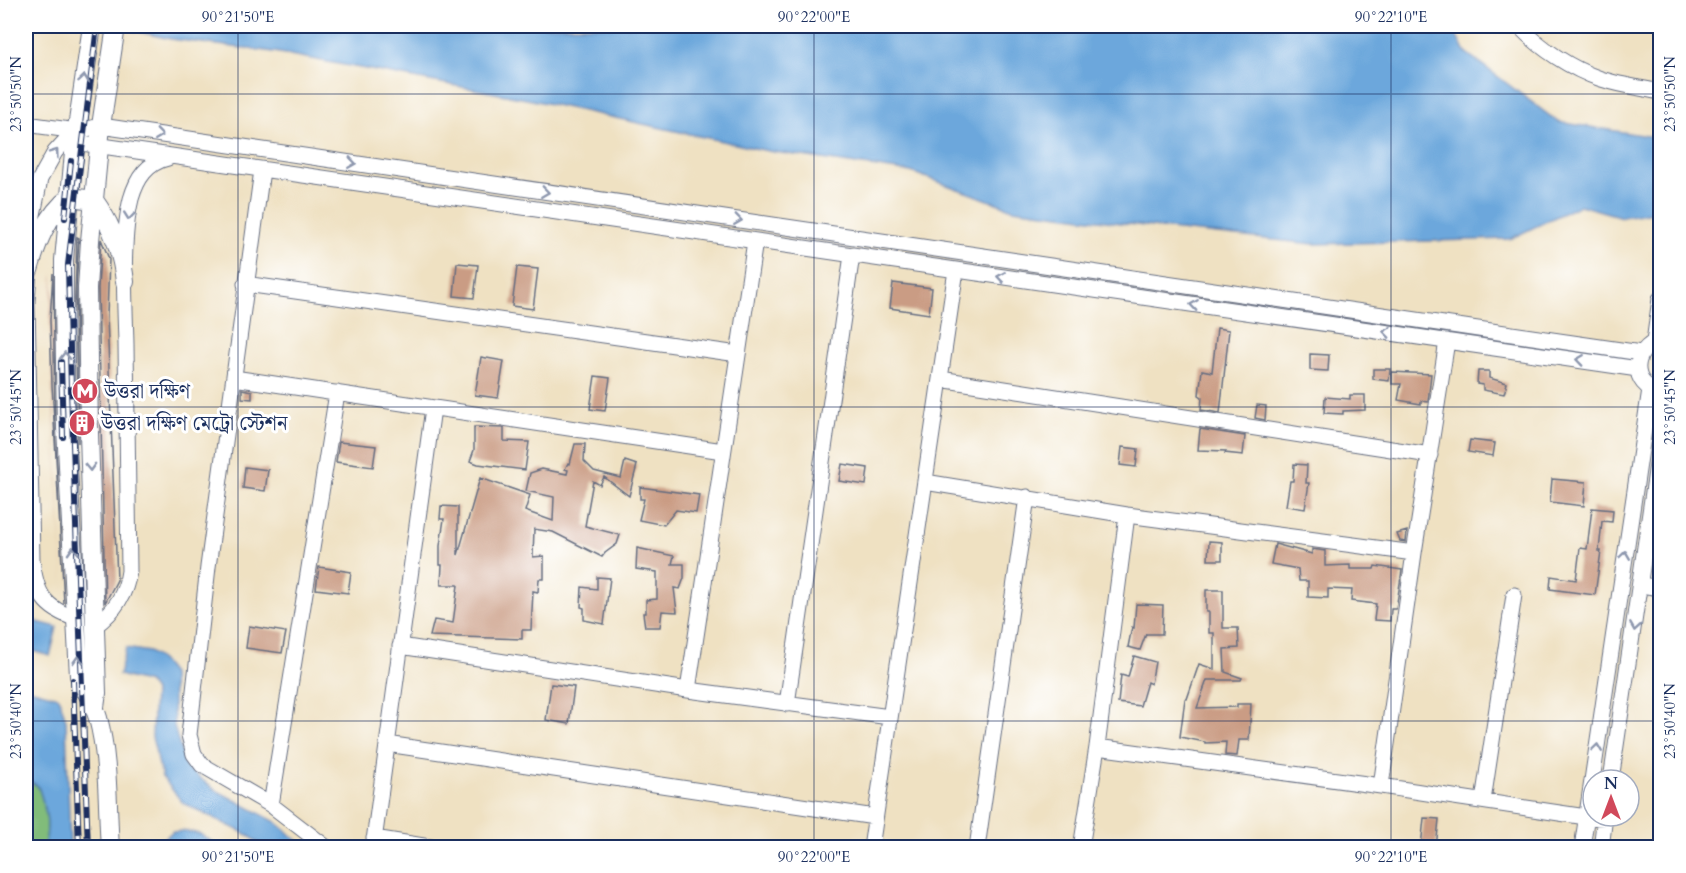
<svg xmlns="http://www.w3.org/2000/svg" width="1686" height="873" viewBox="0 0 1686 873" font-family="Cardo,'Noto Serif Bengali',serif">
<style>
.forest{fill:#81bc7a;stroke:#4e766c;stroke-width:1.5}
.water{fill:#6ca7dc;stroke:#446b9d;stroke-width:1.5}
.building{fill:#ca9c84}
.lines{fill:none;stroke-linecap:round;stroke-linejoin:round}
.minor-casing{stroke:#656d81;stroke-width:17}
.major-casing{stroke:#656d81;stroke-width:20}
.minor{stroke:#fff;stroke-width:15}
.major{stroke:#fff;stroke-width:18}
.rail-casing{stroke:#1b2f5e;stroke-width:6}
.rail{stroke:#fff;stroke-width:4;stroke-dasharray:11;stroke-linecap:butt}
.oneway{stroke:#8d97ae}
.ticks{fill:none;stroke:#1b2f5e;stroke-width:1.5;stroke-opacity:0.45}
.labels{text-anchor:middle;dominant-baseline:central;stroke-width:6;stroke-linejoin:round;paint-order:stroke}
.poi-label{font-size:20px;fill:#1b2f5e;stroke:#fff;text-anchor:start}
.neatline{fill:none;stroke:#1b2f5e;stroke-width:2}
.ticks-label{font-size:15px;text-anchor:middle;fill:#1b2f5e}
</style>
<rect width="100%" height="100%" fill="#fff"/>
<filter id="ink" filterUnits="userSpaceOnUse"><feTurbulence type="fractalNoise" baseFrequency=".0167" numOctaves="2"/><feDisplacementMap in="SourceGraphic" scale="12" xChannelSelector="R" yChannelSelector="G"/><feConvolveMatrix kernelMatrix="1 2 1 2 8 2 1 2 1" color-interpolation-filters="sRGB"/></filter>
<filter id="wash" filterUnits="userSpaceOnUse"><feTurbulence type="fractalNoise" baseFrequency=".008" numOctaves="4" result="noise"/><feDisplacementMap in="SourceGraphic" scale="24" xChannelSelector="R" yChannelSelector="G"/><feGaussianBlur stdDeviation="1.35" result="paint"/><feColorMatrix in="noise" values="0 0 0 0 0 0 0 0 0 0 0 0 0 0 0 0 0 1.4 0 .05"/><feComposite in="paint" operator="in"/></filter>
<g filter="url(#wash)">
<rect width="100%" height="100%" fill="#efe1c2"/>
<!-- forest -->
<path class="forest" d="M26 779 38 786C45 807 51 825 44 847L26 848Z"/>
<!-- water -->
<path class="water" d="M113 26H1452L1464 51 1558 122 1660 138V213L1653 212 1622 217 1580 205 1510 239 1314 244 1160 228 1013 209 911 172 768 151 532 100 274 52 171 39Z
M26 619 57 627 50 656 26 649Z
M126 648 149 652 161 660 172 674 174 726 185 766 214 789 276 822 305 847H264L248 835 183 803 162 777 152 737 154 691 149 683 119 675Z
M26 688 59 697 66 720 70 847H44C51 825 45 807 38 786L26 779Z
M185 831 200 834 220 847H146L145 843 151 839H164L172 832Z"/>
<g id="blocks">
<!-- building -->
<path class="building" d="M77 237 79 238 76 288 78 443 75 299Z
M101 239 109 259 107 316 117 580 105 603 98 288Z
M457 263 478 265 474 298 454 296Z
M517 267 538 269 533 309 512 306Z
M53 273 55 428 64 603 52 385 50 320Z
M893 283 932 288 929 314 890 308Z
M1217 328 1229 330 1220 413 1201 410 1202 397 1199 395 1202 370 1212 372Z
M1310 354 1329 355 1328 371 1310 370Z
M481 357 504 361 498 398 475 395Z
M1373 369H1390L1389 381 1373 379Z
M1478 371H1489V378L1507 383 1504 394 1483 390V385L1477 384Z
M1392 372 1431 374 1428 402 1421 401V404L1398 400 1401 384H1392Z
M595 376 610 378 605 411 590 409Z
M242 389 252 391V399L242 398Z
M1350 395H1365V410L1343 411V414L1324 413 1325 397 1350 399Z
M1257 405 1266 406 1265 420 1255 418Z
M474 427 504 428V441L529 442 525 470 478 464 470 461 474 450Z
M1200 429 1245 436 1243 455 1225 453 1226 451 1198 450Z
M1470 440 1495 443 1493 456 1468 452Z
M339 442 376 446 373 467 336 462Z
M575 444H585L584 461 594 471 621 478 625 461 637 465 629 496 604 477 600 485 593 481 585 526 620 535 617 544 605 553 602 557 553 532 534 529 533 557 544 556V579H539L538 592 533 591 531 630H522V639L430 636 434 620 453 623 458 585H441L442 565H440V546L444 519H440L441 506 458 507V555L480 478 530 495 525 511 553 521 554 497 526 491 530 473 542 469 567 474 568 470 565 469 568 463 570 464Z
M1122 447 1138 449 1136 467 1120 465Z
M842 464 868 468 866 485 839 481Z
M1294 464 1307 465 1306 483H1309L1305 509 1286 506 1290 481H1293Z
M245 467 268 470 265 491 243 488Z
M1552 479 1586 482 1584 506 1550 502Z
M640 487 699 495 696 513 676 510 664 525 639 520 644 499H640Z
M1592 508 1613 510 1612 522 1602 521 1599 551H1601L1595 595 1550 589 1551 576 1576 580 1580 548 1587 549Z
M1407 531 1406 542 1400 541 1397 534Z
M1209 541 1222 542V560H1208Z
M1275 544 1312 554V549L1325 551V566L1350 565V569H1374L1375 566 1402 570 1396 609H1391L1390 621 1374 620 1376 604 1351 601 1352 590 1328 589V598L1308 597V581H1299L1298 569 1271 564Z
M637 548 674 556 672 564H684V578L680 589 674 588 677 612 662 611 660 627H645L643 613H646V600L657 599V572L636 569Z
M319 567 351 572 348 593 316 589Z
M597 577 610 578 604 624 584 620V608L581 607 582 587 597 589Z
M1206 590H1223V628H1238L1239 648 1224 649 1225 672 1242 678 1241 680H1207L1197 708 1237 707V704H1251L1249 740H1239L1237 756 1225 755 1226 742 1205 743V742L1180 737 1185 699H1187L1199 664 1214 669V633H1209V612H1206Z
M1136 604 1163 605 1162 634H1146L1140 650 1128 647 1132 627 1134 628Z
M249 626 286 632 282 653 246 648Z
M1134 656 1155 662 1151 684 1147 682 1140 706 1118 703 1121 675 1128 677Z
M551 684 574 687 569 724 546 720Z
M1424 818 1439 819 1436 848 1421 847Z"/>
</g>
</g>
<g filter="url(#ink)">
<use href="#blocks" fill-opacity="0" stroke="#656d81" stroke-width="1.5"/>
<g class="lines">
<defs>
<path id="minor" d="M1519 26C1540 48 1571 69 1601 79 1620 85 1641 88 1660 92
M26 124 77 131
M75 142 1638 369
M262 170 208 567 189 735 194 754 202 765 271 805 327 848
M245 284 738 354
M1660 340C1631 349 1630 386 1660 392
M1654 342 1660 299
M234 378 723 451
M940 379 1430 455
M925 482 1127 515 1414 553
M1641 585 1660 588
M77 619C43 608 36 593 32 560L27 301 33 215 40 179 55 152 66 140 77 131 101 126 1641 353
M95 626C114 612 126 595 129 571 128 495 127 420 126 344 125 301 121 240 131 199 137 178 147 163 168 158
M400 646 688 690 890 717
M688 690 755 241
M787 704 852 255
M387 744 875 817
M1097 747 1381 786 1586 817 1605 818
M1611 780 1660 444
M1381 786 1414 553 1447 341
M1483 801 1514 595
M271 805 337 393
M374 838 436 848
M373 848 433 408
M871 848 956 270
M977 848 1027 497
M1081 848 1097 747 1127 515
M1582 848 1650 389
M1601 848 1605 816"/>
<path id="major" d="M92 26 75 142 64 260V299L66 428 79 676C85 691 94 704 98 718 109 759 107 805 110 848
M29 270C37 242 47 215 70 197L94 200C112 225 122 252 125 282
M95 707 97 693 89 433 87 288 90 241 101 126 116 26"/>
</defs>
<!-- minor casing -->
<use href="#minor" class="minor-casing"/>
<!-- major casing -->
<use href="#major" class="major-casing"/>
<!-- minor -->
<use href="#minor" class="minor"/>
<!-- major -->
<use href="#major" class="major"/>
<defs>
<path id="rail" d="M65 218 71 161
M61 362 63 437
M73 680 79 848
M88 848 71 390 68 265 97 26"/>
</defs>
<!-- rail casing -->
<use href="#rail" class="rail-casing"/>
<!-- rail -->
<use href="#rail" class="rail"/>
</g>
<!-- one-way arrows -->
<defs><path id="oneway-chevron" d="M-2-3.5L2.5 0L-2 3.5" fill="none" stroke-width="1.6" stroke-linecap="round" stroke-linejoin="round" transform="scale(1.5)"/></defs>
<g class="oneway">
<use href="#oneway-chevron" transform="translate(84 79) rotate(-82)"/>
<use href="#oneway-chevron" transform="translate(159 135) rotate(8)"/>
<use href="#oneway-chevron" transform="translate(55 153) rotate(-54)"/>
<use href="#oneway-chevron" transform="translate(352 163) rotate(8)"/>
<use href="#oneway-chevron" transform="translate(545 192) rotate(8)"/>
<use href="#oneway-chevron" transform="translate(129 216) rotate(96)"/>
<use href="#oneway-chevron" transform="translate(738 220) rotate(8)"/>
<use href="#oneway-chevron" transform="translate(1001 277) rotate(-172)"/>
<use href="#oneway-chevron" transform="translate(1194 305) rotate(-172)"/>
<use href="#oneway-chevron" transform="translate(1387 332) rotate(-172)"/>
<use href="#oneway-chevron" transform="translate(65 356) rotate(-91)"/>
<use href="#oneway-chevron" transform="translate(1580 360) rotate(-172)"/>
<use href="#oneway-chevron" transform="translate(90 467) rotate(88)"/>
<use href="#oneway-chevron" transform="translate(73 551) rotate(-93)"/>
<use href="#oneway-chevron" transform="translate(1625 555) rotate(-82)"/>
<use href="#oneway-chevron" transform="translate(1635 627) rotate(99)"/>
<use href="#oneway-chevron" transform="translate(78 660) rotate(-92)"/>
<use href="#oneway-chevron" transform="translate(1597 748) rotate(-82)"/>
</g>
</g>
<!-- ticks -->
<path class="ticks" d="M238 26V848M814 26V848M1391 26V848M26 94H1660M26 407H1660M26 721H1660"/>
<!-- icons -->
<defs>
<symbol id="metro-disc" viewBox="-11 -11 22 22"><circle r="9.5" fill="#d1495b" stroke="#fff"/><path d="M-5.5 5V-5H-3L0 0L3-5H5.5V5H3V-.5L0 4L-3-.5V5Z" fill="#fff"/></symbol>
<symbol id="building-disc" viewBox="-11 -11 22 22"><circle r="9.5" fill="#d1495b" stroke="#fff"/><path d="M-4-6H4V6H1V3H-1V6H-4ZM-2.5-4.3h1.7v1.8h-1.7ZM.8-4.3h1.7v1.8H.8ZM-2.5-1h1.7V.8h-1.7ZM.8-1h1.7V.8H.8Z" fill="#fff"/></symbol>
</defs>
<g fill-rule="evenodd">
<use href="#metro-disc" x="70" y="376" width="30" height="30"/>
<use href="#building-disc" x="67" y="408" width="30" height="30"/>
</g>
<g class="labels">
<!-- poi labels -->
<g class="poi-label">
<text x="104" y="391">উত্তরা দক্ষিণ</text>
<text x="101" y="423">উত্তরা দক্ষিণ মেট্রো স্টেশন</text>
</g>
</g>
<!-- margin -->
<rect width="1686" height="873" fill="none" stroke="#fff" stroke-width="66"/>
<!-- north arrow -->
<g transform="translate(1611 798)"><circle r="28" fill="#ffffff" stroke="#a4acbf" stroke-width="1.5"/>
<path d="M0-4.5L10 22L0 15L-10 22Z" fill="#d1495b"/>
<text y="-9" font-size="16" font-weight="bold" text-anchor="middle" fill="#1b2f5e">N</text>
</g>
<rect x="33" y="33" width="1620" height="807" class="neatline"/>
<g class="ticks-label">
<text x="238" y="22">90°21'50"E</text>
<text x="814" y="22">90°22'00"E</text>
<text x="1391" y="22">90°22'10"E</text>
<text transform="translate(16 94) rotate(-90)" y="5">23°50'50"N</text>
<text transform="translate(1670 94) rotate(-90)" y="5">23°50'50"N</text>
<text transform="translate(16 407) rotate(-90)" y="5">23°50'45"N</text>
<text transform="translate(1670 407) rotate(-90)" y="5">23°50'45"N</text>
<text transform="translate(16 721) rotate(-90)" y="5">23°50'40"N</text>
<text transform="translate(1670 721) rotate(-90)" y="5">23°50'40"N</text>
<text x="238" y="862">90°21'50"E</text>
<text x="814" y="862">90°22'00"E</text>
<text x="1391" y="862">90°22'10"E</text>
</g>
</svg>
